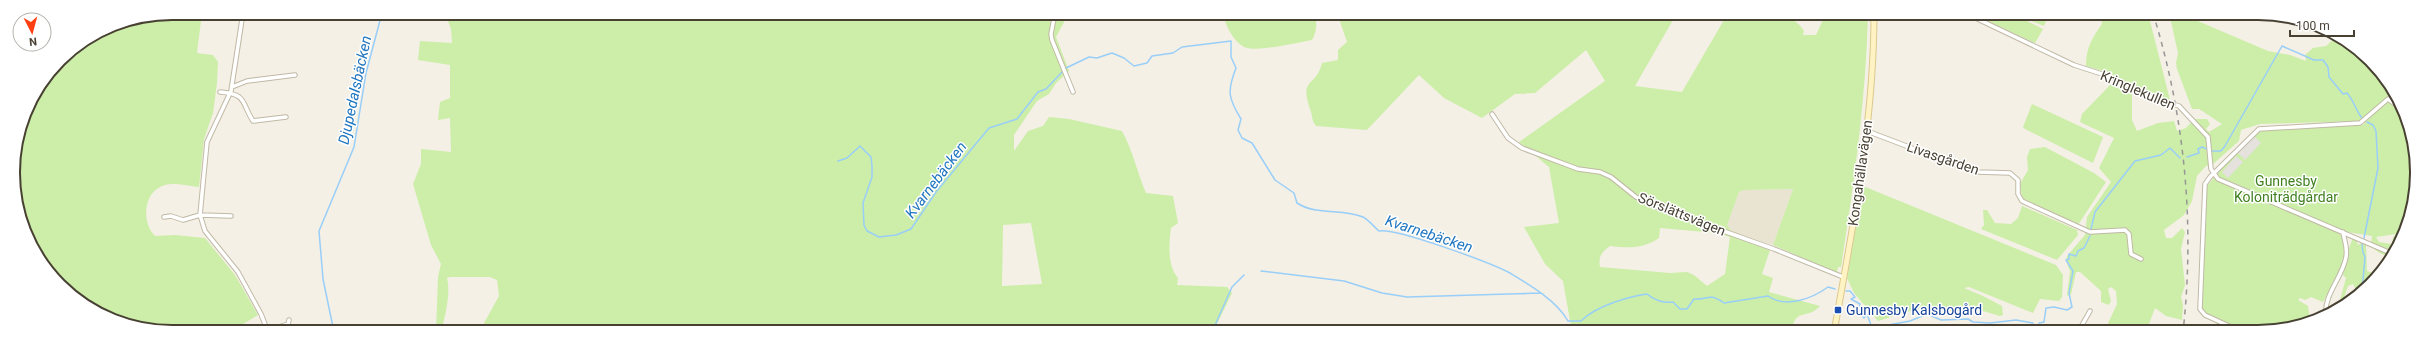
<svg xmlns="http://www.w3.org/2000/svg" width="2430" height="345" viewBox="0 0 2430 345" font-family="Roboto,sans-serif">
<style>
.residential{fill:#e9e3d2}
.green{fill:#cceea8;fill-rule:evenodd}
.parking{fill:#e5e2de}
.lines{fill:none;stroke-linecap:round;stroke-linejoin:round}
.stream{stroke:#99cef9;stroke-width:1.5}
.minor-casing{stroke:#c1b9a6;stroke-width:5.5}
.secondary-casing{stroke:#dac98f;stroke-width:7}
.minor{stroke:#fff;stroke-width:3.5}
.secondary{stroke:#fff3c4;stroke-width:5}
.rail{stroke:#969696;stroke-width:1.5;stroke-dasharray:5 5;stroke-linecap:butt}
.transit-dot{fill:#1a4fb4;stroke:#fff;stroke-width:1.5}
.labels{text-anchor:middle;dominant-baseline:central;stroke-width:3;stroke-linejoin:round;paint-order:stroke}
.street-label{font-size:14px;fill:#484133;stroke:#fff}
.park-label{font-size:14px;fill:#408020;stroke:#fff}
.transit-label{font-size:14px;fill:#164399;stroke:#fff;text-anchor:start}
.water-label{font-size:15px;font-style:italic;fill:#2076c0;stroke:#fff}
.rim{fill:none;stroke:#484133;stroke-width:2}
</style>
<rect width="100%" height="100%" fill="#f4f0e5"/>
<!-- residential -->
<path class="residential" d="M1793 189 1773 245 1730 231 1727 225 1739 192 1744 190Z"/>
<!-- green -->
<path class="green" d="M173 13H202L197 53 213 55 218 62 217 83 213 113 204 139 199 187C189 186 175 182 165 185 143 191 141 222 155 236L175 235 205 238 235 275 258 315 230 332H162L102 316 53 278 22 224 13 162 25 111 60 60 112 25Z
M445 13H1069L1056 37 1069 71 1056 83 1049 94 1037 101 1014 135V151L1028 131 1043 126 1049 117 1069 119 1122 131C1133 151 1137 172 1146 193L1173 196 1178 223 1171 228C1169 244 1167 265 1178 278L1177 285 1227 287 1232 293 1213 332H479L499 296 497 280 490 277H450L447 278C451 294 445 316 441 332H436L438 277 441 264 431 245 413 184 421 164V149L451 152 450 118 438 120 440 102 450 98V65L418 60 420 41 452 43 451 29ZM1031 223 1042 284 1002 286 1003 225Z
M1223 13H1315C1317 22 1317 32 1312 40 1299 42 1256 53 1244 47 1233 41 1225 25 1223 13Z
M1337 13H1677L1635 86 1682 92 1728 13C1752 13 1789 6 1804 31L1803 35H1816L1826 13H1868C1866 99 1854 183 1841 267H1838L1837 273 1773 245 1793 189 1744 190 1739 192 1727 225 1736 238 1770 250 1762 274 1773 278 1769 292 1820 306C1808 320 1794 307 1792 332H1572L1563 281 1545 264 1524 227 1559 223 1549 167 1519 142 1605 81 1586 50 1535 93 1515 94 1482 118 1444 98 1419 75 1367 130 1316 126C1311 120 1313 116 1310 109 1299 77 1316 88 1322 63L1338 60V50L1347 42ZM1660 228 1716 233 1730 237 1725 274 1707 286 1694 275 1687 272 1670 273 1600 267C1598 256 1602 252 1610 246 1629 248 1643 249 1659 238Z
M1970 13H2022L2021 18 2043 29 2035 43Z
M2023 13H2048L2049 14 2044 26 2022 17Z
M2091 13H2148L2170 100 2161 99 2107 72 2086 66C2086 48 2092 38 2102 24L2101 16Z
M2167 13H2179L2268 51 2290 55 2306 61 2305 55 2313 48 2326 46 2336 37 2339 38 2378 68 2409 121 2417 183 2403 233 2376 237 2379 242 2392 244 2393 237 2398 234 2402 237 2391 257C2382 255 2377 252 2371 246L2372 236 2335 230C2360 248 2333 282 2323 302L2311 297 2305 300 2300 298 2298 300 2308 306 2310 320C2283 328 2248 341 2221 326 2214 323 2207 316 2201 311L2205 190C2212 177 2249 138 2263 130L2363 125 2387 99 2359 121 2260 124 2241 130 2239 141 2212 165 2206 166 2197 176 2192 201 2184 215 2164 230 2166 238H2172L2182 228 2185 232 2181 249 2185 285 2181 297 2183 305 2182 320 2166 316 2155 308 2146 332H2104L2117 304 2116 291 2111 287 2108 289 2111 301 2109 305 2101 302V291L2080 272H2076L2071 294 2067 296 2070 271 2066 261 2067 256 2085 235 2087 217 2111 182 2099 168 2114 138 2080 122 2082 114 2113 82 2132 91V120L2137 131 2158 123 2174 121 2177 131 2186 128 2194 119H2207L2210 124 2206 129 2209 132 2222 124 2199 109H2192L2177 69 2176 63 2178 53 2170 17Z
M2032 104 2103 137 2093 163 2025 129 2023 127Z
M2045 147 2094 173 2106 182 2078 225 2022 198 2020 184 2028 170 2027 157 2030 149Z
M1863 186 2056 265 2063 275 2062 297 2059 301 2040 299 2033 313 1969 287 1964 288 1983 296 2002 306 2003 315 2000 316 1983 311 1937 310 1920 308 1878 321 1854 293 1847 278Z
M2022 206 2077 230 2078 235 2057 260 1981 229 1984 225 1983 210H1987L1995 223 2011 224 2018 218Z
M2353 239H2356L2358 245 2363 242 2366 244 2367 271 2378 275 2370 285 2358 294 2353 284 2348 286 2341 306 2338 307 2346 278 2343 275C2344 269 2350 241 2353 239Z"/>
<!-- parking -->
<path class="parking" d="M2254 136 2261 143 2245 160 2238 153Z
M2236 156 2243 162 2228 178 2222 172Z"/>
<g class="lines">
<!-- stream -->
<path class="stream" d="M1066 68 1089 57 1097 58 1112 53 1124 58 1134 66 1147 63 1152 56 1173 53 1182 47 1231 41V57L1236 68C1227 91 1228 98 1241 119L1238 130 1242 138 1252 143 1275 180 1294 193 1297 203C1317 216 1342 208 1363 217 1369 220 1374 227 1379 231 1397 228 1491 263 1510 273 1530 285 1557 301 1568 321H1581C1596 306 1627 297 1647 294 1656 301 1663 303 1673 302L1680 309H1687L1694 299C1709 300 1708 292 1724 303L1768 296C1786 309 1813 298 1828 287L1835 289
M2212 151H2221L2225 146 2282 46 2314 60H2323L2328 67 2329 77 2343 94 2347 93C2355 102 2356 112 2363 119
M2187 157 2199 153 2198 149 2202 147 2207 149
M838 161 847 158 860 146 871 157 872 166V177L863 203 864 225 867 231 879 237 896 235 911 229 936 192 989 128 1017 119 1038 92 1046 89 1063 71
M2091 229 2095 212 2135 161 2161 155 2170 148 2180 158
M2364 238 2378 168 2376 131 2373 125 2367 122
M1261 271 1344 281 1382 293 1407 297 1541 293
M1846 291H1850L1855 297 1851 299 1860 304 1858 309 1864 318 1867 314 1872 328 1910 321 1927 314 1941 320 1968 319 1973 322 1990 323 2016 320 2033 323
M2362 291 2365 257 2363 253 2362 244
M2039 323 2044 322 2046 308 2054 307 2067 310 2072 307 2069 293 2073 271 2066 260 2069 259V254L2076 256 2078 251 2084 248 2090 236
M334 332 323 279 319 231 354 147 366 73 382 13
M1212 332 1232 287 1244 275"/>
<defs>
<path id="minor" d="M243 13 231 91 207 142 200 215 205 231 238 272 261 314 268 332
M1055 13 1051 34 1052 40 1073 92
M1965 13 2074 65 2105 75 2154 98 2179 106 2208 137 2211 169 2218 179 2393 254
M232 87 247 81 295 75
M220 92C248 94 241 103 253 121L286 117
M1492 114 1508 138 1522 148 1578 169 1600 172 1611 177 1636 197 1659 208 1774 249 1843 277
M1867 131 1964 168 1978 172 2010 173 2018 180V194L2022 201 2090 232 2125 230 2129 234 2131 254 2141 259
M164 217 171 216 183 220 200 215 231 216
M2326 316C2323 295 2343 277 2346 257 2348 247 2344 240 2343 232
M1834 328 1855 332
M267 331 288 324 289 320
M2078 332 2090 311
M2242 332 2205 315 2200 309 2205 184 2210 177 2259 129 2360 123 2388 99 2402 109"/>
<path id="secondary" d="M1834 332C1853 226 1874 121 1874 13"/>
</defs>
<!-- minor casing -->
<use href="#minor" class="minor-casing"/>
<!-- secondary casing -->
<use href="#secondary" class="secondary-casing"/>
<!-- minor -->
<use href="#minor" class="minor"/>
<!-- secondary -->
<use href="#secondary" class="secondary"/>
<!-- rail -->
<path class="rail" d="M2153 13C2185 117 2195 224 2183 332"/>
</g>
<!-- markers -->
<rect class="transit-dot" x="1834" y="306" width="8" height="8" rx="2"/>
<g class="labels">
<!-- street labels -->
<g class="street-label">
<text transform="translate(2138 90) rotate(23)">Kringlekullen</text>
<text transform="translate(1943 158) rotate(19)">Livasgården</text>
<text transform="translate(1860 173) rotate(-82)">Kongahällavägen</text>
<text transform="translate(1682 214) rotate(22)">Sörslättsvägen</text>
</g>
<!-- park labels -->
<g class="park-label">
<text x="2286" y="181">Gunnesby<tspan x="2286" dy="16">Koloniträdgårdar</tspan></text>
</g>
<!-- transit labels -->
<g class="transit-label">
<text x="1846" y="310">Gunnesby Kalsbogård</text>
</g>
<!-- water labels -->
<g class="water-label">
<text transform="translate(355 90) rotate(-78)">Djupedalsbäcken</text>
<text transform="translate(936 180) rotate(-53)">Kvarnebäcken</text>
<text transform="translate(1429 234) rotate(18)">Kvarnebäcken</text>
</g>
</g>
<!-- crop -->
<path d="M0 0H2430V345H0ZM172 20H2258A152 152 0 0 1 2410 172V173A152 152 0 0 1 2258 325H172A152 152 0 0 1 20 173V172A152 152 0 0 1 172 20Z" fill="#fff" fill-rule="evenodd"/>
<path class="rim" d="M172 20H2258A152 152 0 0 1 2410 172V173A152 152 0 0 1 2258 325H172A152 152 0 0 1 20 173V172A152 152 0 0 1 172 20Z"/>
<!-- north arrow -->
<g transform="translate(32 32) rotate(174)"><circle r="19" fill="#ffffff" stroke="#b6b3ad"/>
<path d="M0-3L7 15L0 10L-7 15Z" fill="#ff3f11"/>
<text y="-6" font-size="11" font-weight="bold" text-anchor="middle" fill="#484133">N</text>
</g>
<!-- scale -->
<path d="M2290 30v6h64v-6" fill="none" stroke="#484133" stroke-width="2"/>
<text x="2296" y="30" font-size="12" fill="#484133" stroke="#ffffff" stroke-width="3" paint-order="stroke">100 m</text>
</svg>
